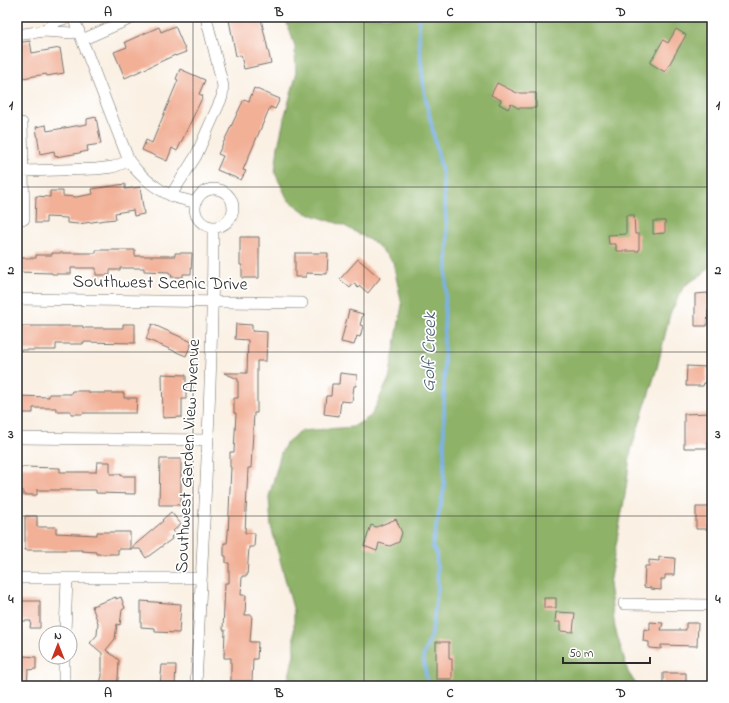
<svg xmlns="http://www.w3.org/2000/svg" width="729" height="703" viewBox="0 0 729 703" font-family="'Indie Flower',sans-serif">
<style>
.forest{fill:#8eb268;stroke:#5c6e4a}
.lines{fill:none;stroke-linecap:round;stroke-linejoin:round}
.stream{stroke:#7cb2eb;stroke-width:3.5}
.building{fill:#f2b097}
.minor-casing{stroke:#73706b;stroke-width:12}
.minor{stroke:#fff;stroke-width:11}
.grid{fill:none;stroke:#2b2b2b;stroke-width:1;stroke-opacity:0.55}
.labels{text-anchor:middle;dominant-baseline:central;stroke-width:3.5;stroke-linejoin:round;paint-order:stroke}
.street-label{font-size:18px;fill:#2b2b2b;stroke:#fff}
.water-label{font-size:19px;font-style:italic;fill:#475a6e;stroke:#fff}
.neatline{fill:none;stroke:#2b2b2b;stroke-width:1.5}
.grid-label{font-size:13px;text-anchor:middle;font-weight:bold;fill:#2b2b2b}
</style>
<rect width="100%" height="100%" fill="#fff"/>
<filter id="ink" filterUnits="userSpaceOnUse"><feTurbulence type="fractalNoise" baseFrequency=".025" numOctaves="2"/><feDisplacementMap in="SourceGraphic" scale="8" xChannelSelector="R" yChannelSelector="G"/><feConvolveMatrix kernelMatrix="1 2 1 2 8 2 1 2 1" color-interpolation-filters="sRGB"/></filter>
<filter id="wash" filterUnits="userSpaceOnUse"><feTurbulence type="fractalNoise" baseFrequency=".012" numOctaves="4" result="noise"/><feDisplacementMap in="SourceGraphic" scale="16" xChannelSelector="R" yChannelSelector="G"/><feGaussianBlur stdDeviation="0.9" result="paint"/><feColorMatrix in="noise" values="0 0 0 0 0 0 0 0 0 0 0 0 0 0 0 0 0 1.4 0 .05"/><feComposite in="paint" operator="in"/></filter>
<g filter="url(#wash)">
<rect width="100%" height="100%" fill="#faf0e3"/>
<!-- forest -->
<path class="forest" d="M285 17H712V265L704 273 684 286 670 314 657 368 631 450 625 495 609 584 615 628 628 672 637 686H287L294 654V612L271 526 269 497 281 453 287 442 301 431 353 427 371 416 389 379 402 305 393 262 375 243 343 225 306 213 288 200 275 173 278 147 285 115 296 76 295 46Z"/>
<g class="lines">
<!-- stream -->
<path class="stream" d="M419 17V41L424 91 442 172 448 242 444 329V489L432 547 436 552 438 586 432 632 423 657 428 686"/>
</g>
<g id="blocks">
<!-- building -->
<path class="building" d="M242 17H256L257 20 261 19 271 63 244 69 241 55 236 56 229 20Z
M175 26 186 52 175 56V55L125 78 114 52 127 47 125 42 159 27 161 32Z
M676 29 686 35 665 72 650 63 663 40 668 43Z
M30 41 32 53 60 48 64 73 47 76 46 74 17 79V43Z
M180 69 205 80 199 94 203 96 177 151 172 148 167 161 142 150 146 140 152 143 178 80 176 79Z
M497 83 517 93H536V108H518L511 104 508 109 499 104 501 100 491 95Z
M254 88 280 99 275 109 270 107 243 170 246 171 241 180 217 170 223 156 218 154 244 99 249 101Z
M96 117 101 144 87 146 88 151 74 154 55 157 54 151 40 154 36 127 46 125 47 131 87 124V119Z
M125 184V189L140 187 144 214 134 216 133 210 115 213 116 219 106 220 78 224 67 223V218L46 217V223H35L36 196 50 197V191H63V196L76 197 93 194 92 189Z
M626 215H634L635 234H639V251H616V244H609L608 235 626 234Z
M653 221H665V233L653 234Z
M240 237H259V278H242V265H240Z
M96 250H135V256H175V253H192L191 274H183V277H171L172 274H170L169 272 144 271V268H120V270H110V275H96V268H71V274H52V273L17 272V258H36V255H52V253H96Z
M295 253H328L327 274 306 273V277H295Z
M358 259 380 278 368 293 360 286 358 288 354 283 350 288 340 279Z
M708 293 710 310H708L707 326H695V294Z
M349 310 363 314 360 325 363 326 360 337 357 336 354 345 341 342Z
M123 324H135V343L83 342V344H56V350H17V329H21V326H83V328H123Z
M152 324 192 342 186 356 146 339Z
M236 324 252 325V331L267 332 266 361H257V413H254L251 468H248L245 533H255L254 547H249L247 576H242L241 595H246L245 615H252L250 642H258L257 659H253L252 681H231V658H224L225 630H223L225 583H229V563H226V556H224V543H227L228 534 231 467H230V452H234L236 413H234V398H238V379L224 373H247L248 340 235 339Z
M687 366 707 367 706 383H704L703 386H686Z
M340 373 357 375 356 386H354L352 402 341 401 339 416 324 414 326 396H331L332 384H339Z
M162 374 186 375V399H182V417L163 418Z
M72 391H89V393H124V398H137L136 413H83V414H71V411H56V408H33V413H17V396L49 397V394H71Z
M711 413V431L708 432V448H684V414Z
M160 459H181V505H159Z
M97 462H110V474H121V476H135V494L96 493V490H37V495H23V491H17V468H22V467L60 468V472H96Z
M696 507H710V529H696Z
M171 512 181 524 173 531 175 534 171 537 172 539 146 558 140 549H118V554H96V552L82 551V550H25V516H37V527H56V533L97 535V532H130V549L163 521 162 520Z
M396 519 402 533 399 542 390 546 379 543 377 551 364 546 371 525 376 527Z
M659 557 675 558 674 575H665V579H661V590L651 589V588L644 587 645 566H649V560L659 561Z
M116 597V599L121 597 125 608 122 610 120 625 117 624 115 639 106 650 119 660 118 679 116 686H99L102 676V653L90 643 97 635 98 623 92 606Z
M544 598H556V608H544Z
M17 601H40V628H30L31 621H17Z
M141 601 181 604 179 633 155 632V628L141 627Z
M556 612 575 613 573 632 560 631V622H555Z
M650 622 663 623 661 630H686V623H698L697 646 661 645V649L649 648V642L643 641 644 629 650 630Z
M436 642H449V659H452V679H436Z
M24 656 36 657V669L28 670 27 686H17V657Z
M162 665H176L175 686H160Z
M663 673H686V686H670V684H663Z"/>
</g>
</g>
<g filter="url(#ink)">
<use href="#blocks" fill-opacity="0" stroke="#73706b" stroke-width="1"/>
<g class="lines">
<defs>
<path id="minor" d="M73 17 129 161C139 175 155 188 172 196 179 199 188 200 196 203
M44 31 57 21 69 17
M17 35 44 31 71 33 79 31
M82 40 134 17
M22 123 24 219
M23 171 96 169 113 167 129 161
M195 208a19 19 0 1 1 38 0a19 19 0 1 1-38 0Z
M171 195 196 156 222 97 223 86 206 17
M17 299 302 303
M17 438 208 440
M17 578H201
M624 604 712 605
M65 633 67 578
M64 686V657
M196 686C203 533 213 380 213 227"/>
</defs>
<!-- minor casing -->
<use href="#minor" class="minor-casing"/>
<!-- minor -->
<use href="#minor" class="minor"/>
</g>
</g>
<!-- grid -->
<path class="grid" d="M193 17V686M364 17V686M536 17V686M17 187H712M17 352H712M17 516H712"/>
<g class="labels">
<!-- street labels -->
<g class="street-label">
<text transform="translate(160 284) rotate(1)">Southwest Scenic Drive</text>
<text transform="translate(189 456) rotate(-87)">Southwest Garden View Avenue</text>
</g>
<!-- water labels -->
<g class="water-label">
<text transform="translate(430 352) rotate(-89)">Golf Creek</text>
</g>
</g>
<!-- margin -->
<rect width="729" height="703" fill="none" stroke="#fff" stroke-width="44"/>
<!-- north arrow -->
<g transform="translate(58 645)"><circle r="19" fill="#ffffff" stroke="#aaaaaa"/>
<path d="M0-3L7 15L0 10L-7 15Z" fill="#c8321e"/>
<text y="-6" font-size="11" font-weight="bold" text-anchor="middle" fill="#2b2b2b">N</text>
</g>
<!-- scale -->
<path d="M563 657v6h87v-6" fill="none" stroke="#2b2b2b" stroke-width="2"/>
<text x="569" y="657" font-size="12" fill="#2b2b2b" stroke="#ffffff" stroke-width="3" paint-order="stroke">50 m</text>
<rect x="22" y="22" width="685" height="659" class="neatline"/>
<g class="grid-label">
<text x="108" y="16">A</text>
<text x="279" y="16">B</text>
<text x="450" y="16">C</text>
<text x="621" y="16">D</text>
<text x="11" y="109">1</text>
<text x="718" y="109">1</text>
<text x="11" y="274">2</text>
<text x="718" y="274">2</text>
<text x="11" y="438">3</text>
<text x="718" y="438">3</text>
<text x="11" y="603">4</text>
<text x="718" y="603">4</text>
<text x="108" y="697">A</text>
<text x="279" y="697">B</text>
<text x="450" y="697">C</text>
<text x="621" y="697">D</text>
</g>
</svg>
